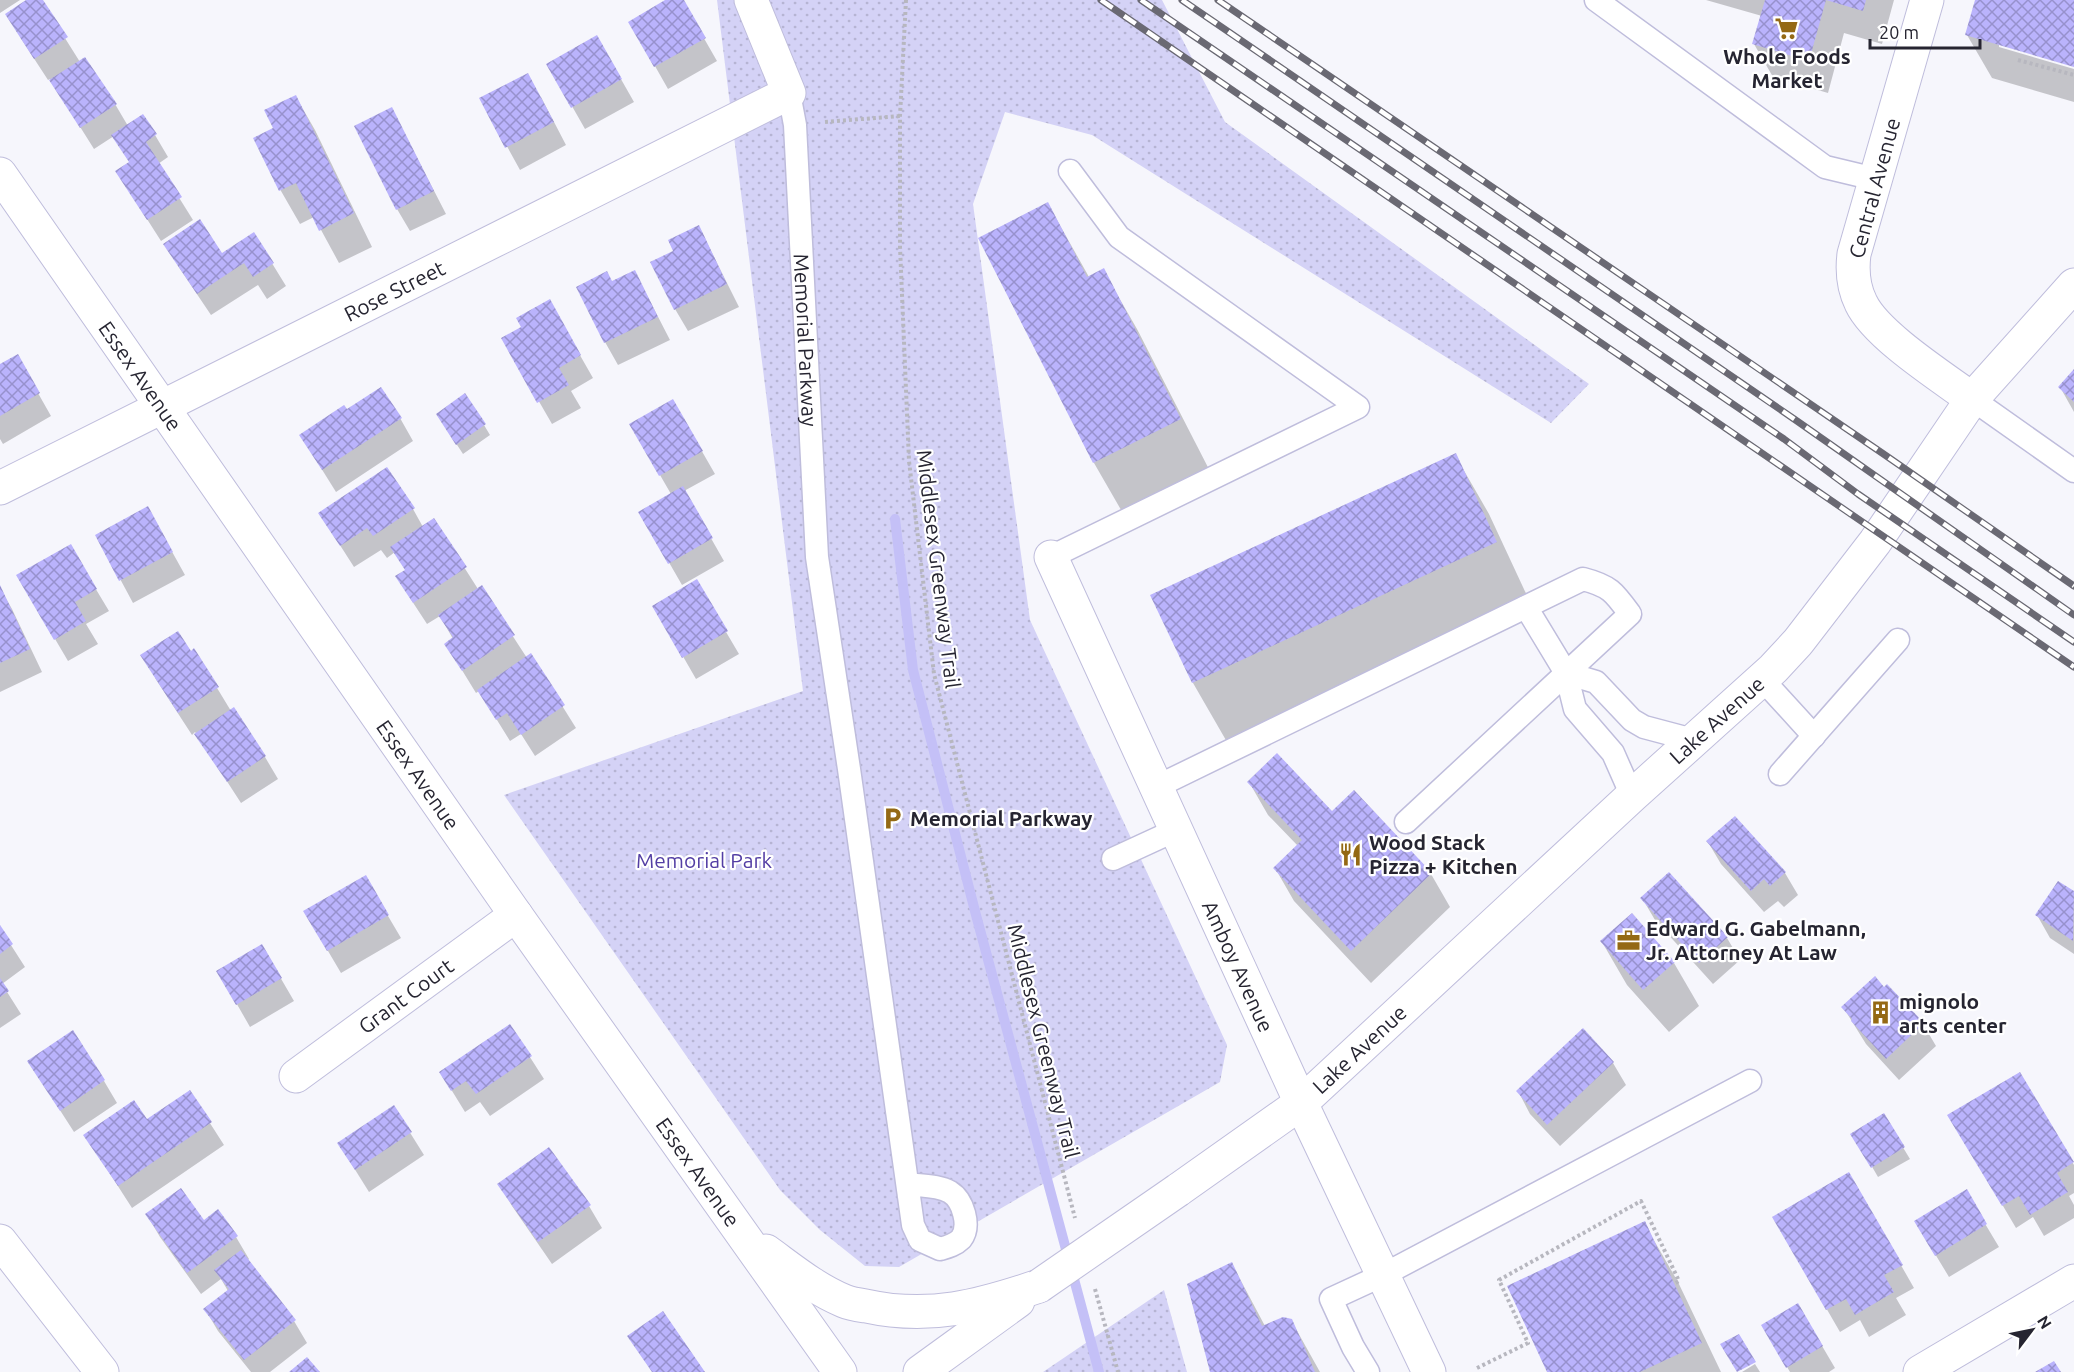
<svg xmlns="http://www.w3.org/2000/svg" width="2074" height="1372" viewBox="0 0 2074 1372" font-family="Ubuntu,sans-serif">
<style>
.park{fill:url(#park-dots)}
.shadow{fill:#0003}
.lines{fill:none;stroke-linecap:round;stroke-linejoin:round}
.stream{stroke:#c4c0f7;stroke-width:10}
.building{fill:url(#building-cross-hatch)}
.lane-casing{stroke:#bfbddc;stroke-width:25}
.street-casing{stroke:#bfbddc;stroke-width:35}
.secondary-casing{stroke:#bfbddc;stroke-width:35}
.path{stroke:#b7b7bf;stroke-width:4;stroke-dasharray:3 3;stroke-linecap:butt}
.lane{stroke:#fff;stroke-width:22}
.street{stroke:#fff;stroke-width:33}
.secondary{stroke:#fff;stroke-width:33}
.rail-casing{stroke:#6a6973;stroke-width:7}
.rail{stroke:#fff;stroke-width:4.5;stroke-dasharray:14;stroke-linecap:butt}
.secondary-bridge-casing{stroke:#bfbddc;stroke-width:35;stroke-linecap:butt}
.secondary-bridge{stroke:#fff;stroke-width:33}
.labels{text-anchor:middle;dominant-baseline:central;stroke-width:4.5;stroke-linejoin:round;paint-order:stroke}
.poi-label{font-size:21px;font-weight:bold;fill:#262531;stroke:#fff;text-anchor:start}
.street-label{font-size:21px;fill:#262531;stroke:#fff}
.park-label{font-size:21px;fill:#533ea4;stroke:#fff}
</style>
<defs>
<pattern id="park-dots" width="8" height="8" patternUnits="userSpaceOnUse" patternTransform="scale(1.5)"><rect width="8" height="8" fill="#d4d2f6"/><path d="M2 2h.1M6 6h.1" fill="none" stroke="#b6b4d3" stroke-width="1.8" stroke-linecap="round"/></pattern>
<pattern id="building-cross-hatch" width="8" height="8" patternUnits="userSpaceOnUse" patternTransform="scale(1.5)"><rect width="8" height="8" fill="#bab3fc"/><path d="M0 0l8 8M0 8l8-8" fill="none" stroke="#9791cd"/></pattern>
</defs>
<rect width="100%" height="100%" fill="#f6f6fc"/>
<!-- park -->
<path class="park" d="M717 0H1162L1225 122 1589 384 1551 423 1092 135 1005 112 973 204 1030 620 1227 1045 1220 1082 899 1267 865 1266 820 1230 780 1190 504 795 803 691Z
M1164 1290 1187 1372H1043Z"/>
<!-- shadow -->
<path class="shadow" d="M0 0H20L0 13Z
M29 0H41L80 62 115 104 128 126 155 135 168 157 158 164 193 220 161 241 117 172 130 163 114 136 94 149 50 79 48 80 20 37Z
M668 0H682L717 61 668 89 630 22Z
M1706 0H1894L1882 44 1844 33 1828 93 1773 77 1754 44 1762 16Z
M1977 0H2074V66L1999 43V47L2074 69V102L1992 78 1967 35Z
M597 37 634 102 585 129 548 64Z
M296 97 315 130 372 247 339 263 314 217 300 224 281 191 255 139 275 129Z
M541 97 566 145 520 170 481 99Z
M392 109 446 214 410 231 397 209Z
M1048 204 1089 277 1103 270 1137 329 1214 479 1128 522 1094 463 980 239Z
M699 227 739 307 688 331 675 309Z
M254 234 286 286 267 299 258 285 211 315 178 266 222 255Z
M635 272 670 340 618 365 605 342 612 283Z
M549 301 593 378 571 391 581 408 552 424 503 339 523 328Z
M17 356 51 416 3 444 0 439V366Z
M2074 371V412L2060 387Z
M673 401 715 474 684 491 724 561 682 585 640 512 671 494 631 425Z
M346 411 400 418 413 441 336 492 301 436Z
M444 425H484L490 435 463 454Z
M1455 455 1489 514 1530 602 1227 742 1193 683 1152 595Z
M413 509 423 527 434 520 478 589 481 587 527 658 531 656 576 728 535 756 521 734 510 741 479 691 476 693 446 644 453 639 440 616 427 624 410 598 406 571 395 552 387 558 381 550 354 567 320 514Z
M160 530 185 575 133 603 97 536Z
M70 546 109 611 86 624 98 644 68 661 18 576Z
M696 581 739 654 696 679 654 606Z
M0 588 12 609 42 672 0 692Z
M194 650 231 711 265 757 278 779 241 803 195 732 192 735 155 678Z
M1249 782 1332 813 1354 792 1431 874 1450 907 1371 983 1294 901 1275 868 1298 846 1268 815Z
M1708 842 1785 873 1798 895 1784 907 1778 901 1764 912 1721 864Z
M365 877 401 938 341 973 305 912Z
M2059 883 2074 893V954L2050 938 2037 915Z
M1642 898 1727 938 1740 960 1713 984 1655 920Z
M0 928 25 967 2 984 21 1014 0 1028Z
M1602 942 1674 963 1699 1006 1669 1032 1627 985Z
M262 946 294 1001 250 1027 218 971Z
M1884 989 1923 1024 1936 1046 1899 1080 1866 1044 1843 1007Z
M510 1026 544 1079 490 1116 480 1102 465 1112 441 1073Z
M29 1062 104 1081 117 1103 74 1132Z
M1613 1063 1626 1085 1560 1146 1530 1114 1518 1091Z
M2020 1074 2074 1165V1193L2069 1196 2074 1205V1218L2044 1236 2033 1217 2016 1228 1950 1116Z
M190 1092 224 1145 132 1208 85 1135 147 1121Z
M394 1107 424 1155 369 1192 339 1144Z
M1884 1116 1910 1159 1878 1177 1853 1134Z
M1849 1174 1914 1288 1896 1298 1906 1315 1869 1337 1860 1320 1840 1332 1774 1218Z
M499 1184 589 1206 602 1228 552 1264 512 1206Z
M1966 1192 1999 1247 1949 1277 1929 1244Z
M217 1211 236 1237 249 1259 247 1261 294 1321 307 1343 270 1372H251L218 1331 205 1309 228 1291 221 1279 201 1294 160 1237 147 1215 203 1222Z
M1644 1223 1678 1282 1721 1372H1549Z
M1232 1264 1265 1326 1291 1320 1320 1372H1212Z
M1798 1305 1835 1368 1829 1372H1790L1763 1326Z
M1755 1364 1760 1372H1742Z"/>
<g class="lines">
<!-- stream -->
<path class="stream" d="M895 519 913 670 976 915 1099 1372"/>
</g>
<!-- building -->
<path class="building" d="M26 0H43L68 37 34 59 5 14Z
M665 0H684L706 38 654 67 628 22Z
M1765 0H1826L1809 61 1752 44Z
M1826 0H1866L1863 11Z
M1975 0H2074V67L1965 35Z
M597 35 622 79 571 108 546 64Z
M85 57 117 104 80 128 49 80Z
M528 73 554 122 505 148 479 98Z
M296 95 354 213 319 231 296 183 279 191 253 138 273 128 264 110Z
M392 107 434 191 396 210 354 126Z
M143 114 157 134 146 142 182 197 147 220 115 171 129 162 111 135Z
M1048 202 1087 277 1104 268 1181 419 1093 463 978 238Z
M200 219 222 253 254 232 274 263 253 277 244 263 197 294 163 244Z
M699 225 727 284 674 310 650 262 673 251 668 240Z
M635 270 658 317 604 343 576 287 607 271 612 281Z
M550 299 581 355 559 368 569 385 537 403 501 338 521 327 516 318Z
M18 354 40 393 0 416V364Z
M2074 369V402L2058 387Z
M381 387 402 418 322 470 299 435 344 405 347 409Z
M465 393 486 424 456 445 436 414Z
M673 399 703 451 659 476 629 424Z
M1456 453 1497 542 1192 683 1150 595Z
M387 467 415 508 373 536 367 528 340 546 318 513Z
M683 486 713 538 668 564 638 512Z
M148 506 173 552 119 581 95 535Z
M434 518 467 567 413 603 395 576 405 570 390 547Z
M71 544 97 589 75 602 86 621 54 640 16 575Z
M697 579 728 631 682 658 652 606Z
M0 585 30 649 0 663Z
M482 585 515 635 462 671 444 644 453 637 438 615Z
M178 631 191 651 194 648 219 687 178 713 140 655Z
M531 653 565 705 521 735 507 713 496 720 477 690Z
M234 707 266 756 227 782 194 734Z
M1277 753 1332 811 1354 790 1432 873 1351 951 1273 868 1302 840 1247 782Z
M1735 816 1786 872 1770 886 1764 879 1751 891 1706 841Z
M1669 872 1728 937 1699 963 1640 898Z
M366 875 389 915 327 951 303 911Z
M2058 881 2074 891 2073 941 2035 915Z
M1632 913 1675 962 1643 990 1600 941Z
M0 925 13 944 0 954Z
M262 944 282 978 236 1005 216 971Z
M1875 976 1884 987 1887 984 1924 1023 1886 1059 1851 1021 1852 1019 1841 1007Z
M0 978 9 991 0 997Z
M510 1024 532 1056 476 1094 466 1081 451 1091 439 1072Z
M1583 1028 1614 1062 1547 1125 1516 1091Z
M73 1030 105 1080 60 1111 27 1061Z
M2020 1072 2074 1162 2057 1173 2068 1192 2030 1215 2019 1196 2002 1206 1947 1115Z
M190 1090 212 1122 118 1186 83 1135 134 1100 147 1119Z
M394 1105 412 1132 355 1170 337 1143Z
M1884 1113 1905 1147 1871 1168 1850 1134Z
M549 1147 591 1205 538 1242 497 1184Z
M1849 1172 1903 1265 1884 1275 1894 1292 1855 1315 1846 1299 1826 1310 1772 1217Z
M181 1188 204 1220 218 1209 238 1236 187 1273 145 1214Z
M1967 1189 1987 1224 1935 1256 1914 1221Z
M1645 1221 1702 1343 1640 1372H1547L1507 1286Z
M241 1250 296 1320 244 1360 203 1309 229 1289 214 1270Z
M1232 1262 1262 1326 1283 1317 1292 1319 1315 1372H1210L1187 1284Z
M1798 1303 1823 1346 1786 1368 1761 1325Z
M663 1311 705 1372H652L627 1336Z
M1739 1334 1756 1362 1737 1372 1720 1344Z
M307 1357 320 1372H289Z
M2054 1361 2061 1372H2035Z"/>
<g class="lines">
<defs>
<g id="lane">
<path d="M1596 0 1825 167 1875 179"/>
<path id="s1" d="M789 93 795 125 817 557 849 769 913 1225 920 1240 940 1249C947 1247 955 1245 961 1239 971 1226 963 1200 950 1192 938 1185 921 1186 908 1184"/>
<path d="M1972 399 2074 471"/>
<path d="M1051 557 1358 407 1119 237 1070 171"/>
<path d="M1526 607 1566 673 1575 709 1613 753 1632 796"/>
<path d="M1566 673 1596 682 1632 720 1644 727 1693 740"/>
<path d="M1762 679 1814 736"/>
<path d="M1780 774 1898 640"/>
<path d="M1156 787 1583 579C1610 586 1614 592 1630 614L1406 822"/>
<path d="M1113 859 1176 830"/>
<path d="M1368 1372 1353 1347 1331 1299 1383 1275 1750 1081"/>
</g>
<g id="street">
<path d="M1927 0 1854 254C1852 270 1853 287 1861 303 1876 335 1942 377 1972 399"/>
<path id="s2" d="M0 488 789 93 751 0"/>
<path id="s3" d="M1051 557 1301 1103"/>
<path id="s4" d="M296 1076 516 915"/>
<path d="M0 1241 102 1372"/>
<path d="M1920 1372 2074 1281"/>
</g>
<g id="secondary">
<path id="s5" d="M0 174 516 915 840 1372"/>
<path d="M1301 1103 1429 1372"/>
<path id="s6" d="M1178 1190 1301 1103 1632 796 1773 669 1798 642 1875 542 1972 399 2074 285"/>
<path d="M766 1251C791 1269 815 1289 844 1301 851 1304 859 1305 866 1306 929 1320 980 1306 1039 1286"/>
<path d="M920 1372 1018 1301"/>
</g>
</defs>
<!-- lane casing -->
<use href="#lane" class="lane-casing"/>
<!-- street casing -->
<use href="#street" class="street-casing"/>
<!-- secondary casing -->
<use href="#secondary" class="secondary-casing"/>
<!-- path -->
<path class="path" d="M906 0 900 116V247L909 461 934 674 1075 1218
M2018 60 2074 75
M825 122 900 116
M1095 1289 1118 1372
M1477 1368 1528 1343 1499 1280 1641 1201 1679 1281 1674 1284"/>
<!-- lane -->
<use href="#lane" class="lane"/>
<!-- street -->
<use href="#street" class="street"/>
<!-- secondary -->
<use href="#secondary" class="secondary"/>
<defs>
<path id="rail" d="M1101 0 2074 667
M1141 0 1784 439 1858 494 2074 642
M1182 0 1797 421 2074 615
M1218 0 1885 455 2074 586"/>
</defs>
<!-- rail casing -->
<use href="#rail" class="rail-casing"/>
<!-- rail -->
<use href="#rail" class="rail"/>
<defs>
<path id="secondary-bridge" d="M1039 1286 1178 1190"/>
</defs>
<!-- secondary-bridge casing -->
<use href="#secondary-bridge" class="secondary-bridge-casing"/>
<!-- secondary-bridge -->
<use href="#secondary-bridge" class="secondary-bridge"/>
</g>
<!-- icons -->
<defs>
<symbol id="supermarket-bare" viewBox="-9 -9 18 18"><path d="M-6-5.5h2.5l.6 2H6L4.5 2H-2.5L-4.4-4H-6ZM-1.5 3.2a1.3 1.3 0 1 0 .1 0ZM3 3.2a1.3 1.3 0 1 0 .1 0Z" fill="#946914" stroke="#fff" stroke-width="2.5" paint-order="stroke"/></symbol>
<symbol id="parking-bare" viewBox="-9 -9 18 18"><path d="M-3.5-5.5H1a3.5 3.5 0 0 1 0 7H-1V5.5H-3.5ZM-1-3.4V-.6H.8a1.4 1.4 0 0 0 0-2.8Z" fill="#946914" stroke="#fff" stroke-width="2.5" paint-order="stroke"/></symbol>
<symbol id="restaurant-bare" viewBox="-9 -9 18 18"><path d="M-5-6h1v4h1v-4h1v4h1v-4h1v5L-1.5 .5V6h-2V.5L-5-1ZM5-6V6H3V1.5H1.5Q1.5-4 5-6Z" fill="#946914" stroke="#fff" stroke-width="2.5" paint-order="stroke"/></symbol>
<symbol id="office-bare" viewBox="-9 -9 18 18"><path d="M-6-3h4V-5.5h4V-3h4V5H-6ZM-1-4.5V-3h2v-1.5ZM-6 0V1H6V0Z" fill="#946914" stroke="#fff" stroke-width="2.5" paint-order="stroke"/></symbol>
<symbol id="building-bare" viewBox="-9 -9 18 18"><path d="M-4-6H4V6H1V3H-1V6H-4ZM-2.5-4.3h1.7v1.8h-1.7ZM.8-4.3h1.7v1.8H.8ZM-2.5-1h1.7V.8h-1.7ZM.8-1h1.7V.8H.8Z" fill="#946914" stroke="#fff" stroke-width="2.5" paint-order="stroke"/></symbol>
</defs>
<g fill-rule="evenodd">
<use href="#supermarket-bare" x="1770" y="12" width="33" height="33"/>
<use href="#parking-bare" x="876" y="802" width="33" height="33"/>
<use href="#restaurant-bare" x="1334" y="838" width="33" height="33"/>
<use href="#office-bare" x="1612" y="924" width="33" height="33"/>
<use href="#building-bare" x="1864" y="996" width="33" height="33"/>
</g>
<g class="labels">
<!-- poi labels -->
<g class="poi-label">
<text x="1787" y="56" text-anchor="middle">Whole Foods<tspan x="1787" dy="24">Market</tspan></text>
<text x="910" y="818">Memorial Parkway</text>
<text x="1369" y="842">Wood Stack<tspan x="1369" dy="24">Pizza + Kitchen</tspan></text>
<text x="1646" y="928">Edward G. Gabelmann,<tspan x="1646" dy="24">Jr. Attorney At Law</tspan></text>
<text x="1899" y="1001">mignolo<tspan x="1899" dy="24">arts center</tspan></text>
</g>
<!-- street labels -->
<g class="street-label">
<text transform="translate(1874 188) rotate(-75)">Central Avenue</text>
<text stroke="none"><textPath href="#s2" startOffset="441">Rose Street</textPath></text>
<text stroke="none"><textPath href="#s1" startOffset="248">Memorial Parkway</textPath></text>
<text stroke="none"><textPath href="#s5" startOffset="246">Essex Avenue</textPath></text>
<text transform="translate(939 569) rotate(83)">Middlesex Greenway Trail</text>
<text stroke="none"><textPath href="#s6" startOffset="716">Lake Avenue</textPath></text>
<text stroke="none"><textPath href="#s5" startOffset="732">Essex Avenue</textPath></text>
<text stroke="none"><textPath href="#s3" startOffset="450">Amboy Avenue</textPath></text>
<text stroke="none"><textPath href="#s4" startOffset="136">Grant Court</textPath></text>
<text transform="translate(1044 1041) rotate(76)">Middlesex Greenway Trail</text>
<text stroke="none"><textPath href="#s6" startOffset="230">Lake Avenue</textPath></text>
<text stroke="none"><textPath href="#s5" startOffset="1218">Essex Avenue</textPath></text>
</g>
<!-- park labels -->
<g class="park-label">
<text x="704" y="860">Memorial Park</text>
</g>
</g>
<!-- north arrow -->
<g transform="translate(2032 1330) rotate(58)" stroke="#ffffff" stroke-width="4.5" paint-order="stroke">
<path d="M0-4.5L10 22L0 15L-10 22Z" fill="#262531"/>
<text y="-9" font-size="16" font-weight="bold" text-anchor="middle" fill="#262531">N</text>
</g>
<!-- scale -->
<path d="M1870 39v9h110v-9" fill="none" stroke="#262531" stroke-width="3"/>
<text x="1879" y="39" font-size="18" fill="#262531" stroke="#ffffff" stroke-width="4.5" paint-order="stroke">20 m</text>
</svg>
